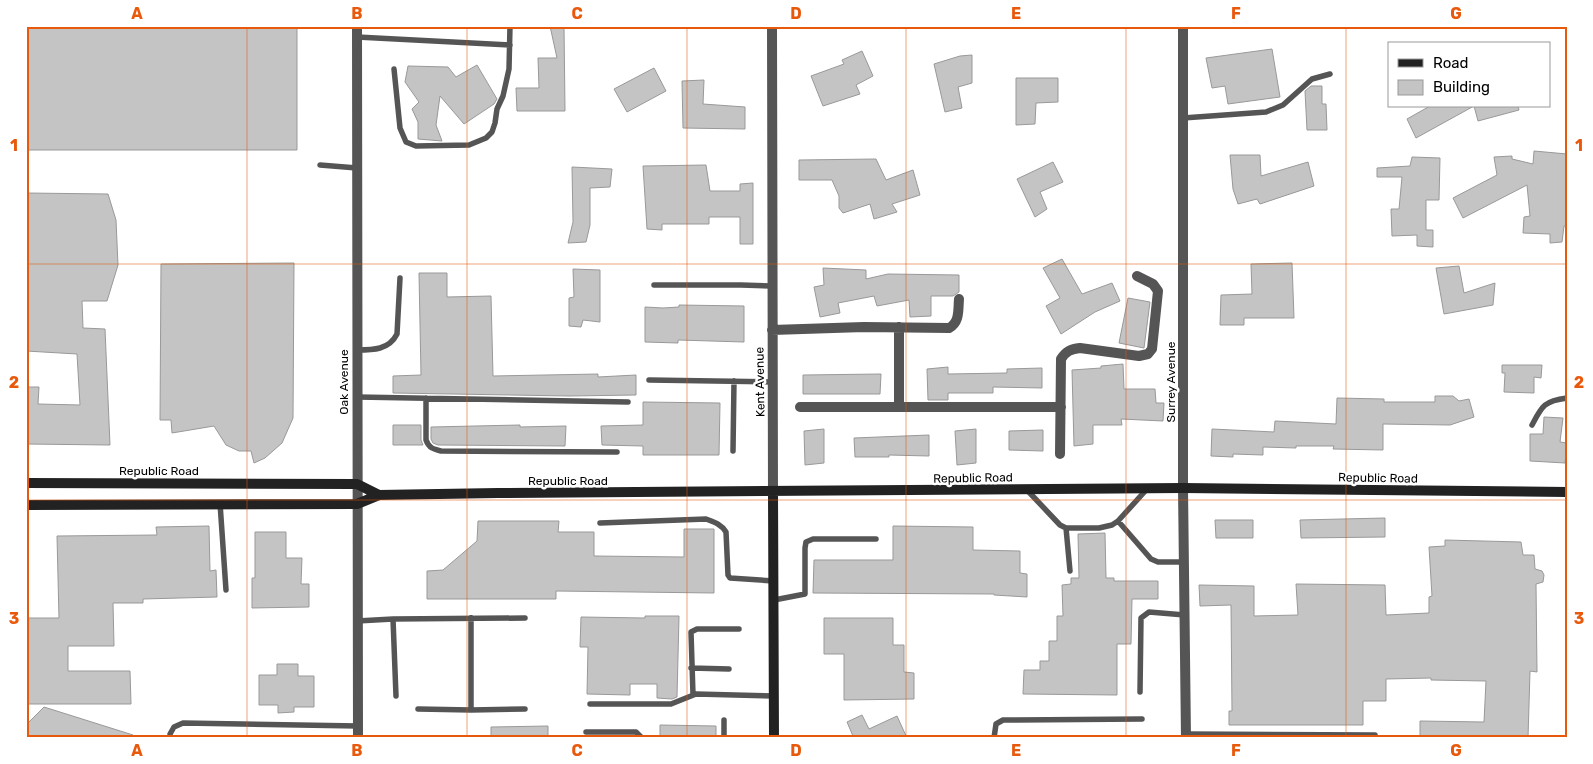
<svg xmlns="http://www.w3.org/2000/svg" width="1593" height="764" viewBox="0 0 1593 764" font-family="Rubik,sans-serif">
<style>
.building{fill:#c4c4c4;stroke:#999}
.lines{fill:none;stroke-linecap:round;stroke-linejoin:round}
.path{stroke:#777;stroke-width:2.5;stroke-dasharray:1 2.5;stroke-linecap:butt}
.lane{stroke:#555;stroke-width:5.5}
.street{stroke:#555;stroke-width:10}
.secondary{stroke:#222;stroke-width:10}
.grid{fill:none;stroke:#e8590c;stroke-width:1;stroke-opacity:0.55}
.labels{text-anchor:middle;dominant-baseline:central;stroke-width:5;stroke-linejoin:round;paint-order:stroke}
.street-label{font-size:12px;fill:#000;stroke:#fff}
.neatline{fill:none;stroke:#e8590c;stroke-width:2}
.grid-label{font-size:16px;text-anchor:middle;font-weight:bold;fill:#e8590c}
</style>
<rect width="100%" height="100%" fill="#fff"/>
<!-- building -->
<path class="building" d="M26 26H297V150H26Z
M550 26H564L565 111H517L516 88H539L538 58H557Z
M1272 49 1280 97 1228 104 1225 86 1212 88 1206 58Z
M862 51 873 76 856 85 860 94 823 106 811 76 844 64 842 60Z
M972 55V83L958 87 962 108 945 112 934 64 960 56Z
M477 65 497 99 494 104 464 124 440 96 436 125 442 141 418 139V122L412 109 419 102 405 82 408 66 448 67 456 77Z
M654 68 666 91 627 112 614 89Z
M1016 78H1058V102L1036 103 1035 124 1016 125Z
M704 80 703 104 745 107V129L683 128 682 81Z
M1311 86H1322V104H1326L1327 130H1307L1305 91Z
M1430 106H1518L1519 110 1478 121 1474 106 1416 138 1407 119Z
M1534 151 1567 154V226H1564L1562 242 1550 243V234L1523 233 1524 217 1530 216 1527 185 1463 218 1453 198 1497 175 1494 157 1512 156V159L1533 164Z
M1230 155H1260L1261 176 1308 162 1314 186 1260 204 1257 199 1238 204 1233 189Z
M1412 157 1440 158 1439 200H1426V230H1433V247L1417 246V235L1392 236 1391 209H1399L1402 177H1377V168L1410 166Z
M876 159 886 180 913 170 920 195 892 204 897 212 874 219 870 204 843 213 839 208V196L832 180H799V160Z
M1053 162 1063 182 1040 192 1047 209 1035 217 1017 179Z
M706 165 710 191H740V184L753 183V244H740V217H709V224H662V230L647 229 643 166Z
M572 167 612 169 610 187 590 188V225L586 242 568 243 573 222Z
M26 193 108 194 116 220 118 265 107 301H82L83 328 105 329 110 445 26 444V387H39L38 404 80 405 77 354 26 351Z
M1062 259 1082 294 1112 283 1120 301 1095 312 1061 334 1046 306 1060 298 1043 268Z
M294 263 293 418 282 443 265 458 254 463 251 451H239L226 445 214 426 172 433 171 420H160L161 264Z
M1292 263 1294 318H1244V325H1220L1221 295 1252 294 1251 264Z
M1459 266 1464 293 1495 283 1493 305 1444 314 1436 268Z
M823 268 866 270V279L888 274 959 275V292L953 296H931V316L910 317 909 300 877 306 874 296 838 303 840 313 820 317 814 287 824 285Z
M573 269 600 270V322L583 320 581 327 569 326V298L574 297Z
M419 273H447V297L491 296 493 376 598 374V377L636 375V395L569 396 393 393V376L421 375Z
M1128 298 1150 302 1144 348 1119 343Z
M679 305 744 306V342L678 340V343L645 342V307L663 308 679 307Z
M1123 364 1124 389H1155L1156 403H1164L1163 421 1121 419 1122 425H1093V444L1074 446 1072 370 1101 368V366Z
M1502 365H1542L1541 378 1534 377V393L1504 392 1505 373H1502Z
M948 367V374L1007 373V369L1042 368V388L993 387V393H948V400H928L927 369Z
M881 374 880 394H803V375Z
M1435 396H1453L1459 401 1469 399 1474 417 1450 425 1383 424V450L1333 449 1334 446H1296V448L1263 447V455L1233 454V457L1211 456 1212 429 1274 432 1275 421 1336 424 1337 398 1384 399V402H1435Z
M643 402 720 403 719 455H643V446L602 445 601 426 643 425Z
M1544 417 1563 418 1560 442 1567 443 1565 463 1530 461V434H1543Z
M393 425H421V440L423 445H393Z
M520 425V427L566 426 565 446 438 445 433 443 431 439V427Z
M824 429V463L805 465 804 431Z
M976 429V463L957 465 955 431Z
M1043 430V451L1009 450V431Z
M929 435V456L889 455V457H855L854 438Z
M1385 518V537L1301 538 1300 520Z
M1215 520H1253V538H1216Z
M478 521H559L558 532H594V556L684 557V529H714V593L556 591V599H427V571L443 570 477 541Z
M209 526 210 571 216 570 217 597 143 599V603H113L114 646H68V671H130L131 704H26V618H59L57 536 157 535 156 527Z
M893 526 973 527V550L1020 551V573L1027 574V597L994 595V594L813 593 814 560H893Z
M255 532H286V558H302L301 584H309V607L252 608V578H255Z
M1105 533 1106 578H1114V581H1158V599H1132L1131 644H1117V695L1023 694 1024 670H1040V661H1049V641H1057V616H1063L1062 585 1071 584V578H1079L1078 534Z
M1445 540 1521 542 1523 555H1534L1535 569 1542 571 1544 575 1543 582 1536 584 1537 672 1530 671 1528 738H1420V721L1484 722 1486 681 1431 680V678L1386 679V701H1363V725H1229V711H1232L1231 605 1200 606 1199 585 1254 586V616L1298 615 1296 584 1385 585 1386 615 1429 613V597L1432 596 1429 547 1445 546Z
M645 616H679L677 697 672 699 657 698V684H630V695L587 694 588 647H580L581 617 645 618Z
M824 618H893V645H904V672L914 673V699L844 700V654H824Z
M277 664H298V676H314V707H294V712L278 713V705H259V675H277Z
M44 707 133 735V738H26V725Z
M862 715 869 729 897 716 907 738H849L853 736 847 722Z
M660 725 716 726V738H660Z
M548 726V738H491V727Z"/>
<g class="lines">
<!-- path -->
<path class="path" d="M26 319H27"/>
<!-- lane -->
<path class="lane" d="M357 37 510 45
M394 69 400 128 406 142 416 146 469 145 486 138 492 132 495 123 497 109 503 96 509 69 510 26
M1183 118 1266 112 1283 105 1312 79 1330 74
M320 165 357 168
M654 285H741L772 286
M357 350C373 350 389 350 397 334L400 278
M649 380 773 382
M357 397 628 402
M426 398V440C429 448 433 449 441 451L617 452
M1532 425C1542 406 1544 401 1567 398
M733 451 734 381
M1027 490 1060 525 1066 528H1099L1112 525 1118 521 1147 489
M220 503 226 590
M1118 521 1151 559 1158 562H1184
M600 523 706 519C714 522 721 524 726 532L728 575 730 578 774 581
M1066 528 1070 571
M774 600 805 594V548L806 542 813 539H876
M393 619 396 696
M357 621 393 619 525 618
M691 668 729 669
M1140 692 1141 618 1149 612 1185 615
M693 695 691 632 697 629H739
M590 704H671L696 694 774 696
M418 709 471 710V618
M471 710 525 709
M724 720V738
M586 732H636L642 738
M1186 734 1375 735
M171 738 170 734 174 727 183 723 358 726
M994 738 996 724 1003 720 1142 719"/>
<!-- street -->
<path class="street" d="M357 26 358 738
M772 26 773 492
M1183 26V488L1186 738
M772 330 864 327 949 328C960 322 958 310 959 299
M800 407H1061
M899 407V327
M1060 454 1061 359C1066 351 1071 349 1080 348L1139 356 1148 354 1152 349 1158 291 1153 284 1137 276"/>
<!-- secondary -->
<path class="secondary" d="M26 483 357 484 379 495
M773 492 774 738
M26 505 357 504 379 495 498 493 1183 488 1567 492"/>
</g>
<!-- grid -->
<path class="grid" d="M247 26V738M467 26V738M687 26V738M906 26V738M1126 26V738M1346 26V738M26 264H1567M26 500H1567"/>
<g class="labels">
<!-- street labels -->
<g class="street-label">
<text transform="translate(344 382) rotate(-90)">Oak Avenue</text>
<text transform="translate(760 382) rotate(-91)">Kent Avenue</text>
<text transform="translate(1171 382) rotate(-90)">Surrey Avenue</text>
<text x="159" y="471">Republic Road</text>
<text transform="translate(973 478) rotate(-1)">Republic Road</text>
<text transform="translate(1378 478) rotate(1)">Republic Road</text>
<text x="568" y="481">Republic Road</text>
</g>
</g>
<!-- border -->
<rect width="1593" height="764" fill="none" stroke="#ffffff" stroke-width="55"/>
<!-- legend -->
<rect x="1388" y="42" width="162" height="65" fill="#ffffff" stroke="#999999"/>
<rect x="1398" y="59" width="25" height="8" fill="#222222" stroke="#999999"/>
<text x="1433" y="68" font-size="15" fill="#000000">Road</text>
<rect x="1398" y="80" width="25" height="15" fill="#c4c4c4" stroke="#999999"/>
<text x="1433" y="92" font-size="15" fill="#000000">Building</text>
<rect x="28" y="28" width="1538" height="708" class="neatline"/>
<g class="grid-label">
<text x="137" y="19">A</text>
<text x="357" y="19">B</text>
<text x="577" y="19">C</text>
<text x="796" y="19">D</text>
<text x="1016" y="19">E</text>
<text x="1236" y="19">F</text>
<text x="1456" y="19">G</text>
<text x="14" y="151">1</text>
<text x="1579" y="151">1</text>
<text x="14" y="388">2</text>
<text x="1579" y="388">2</text>
<text x="14" y="624">3</text>
<text x="1579" y="624">3</text>
<text x="137" y="756">A</text>
<text x="357" y="756">B</text>
<text x="577" y="756">C</text>
<text x="796" y="756">D</text>
<text x="1016" y="756">E</text>
<text x="1236" y="756">F</text>
<text x="1456" y="756">G</text>
</g>
</svg>
